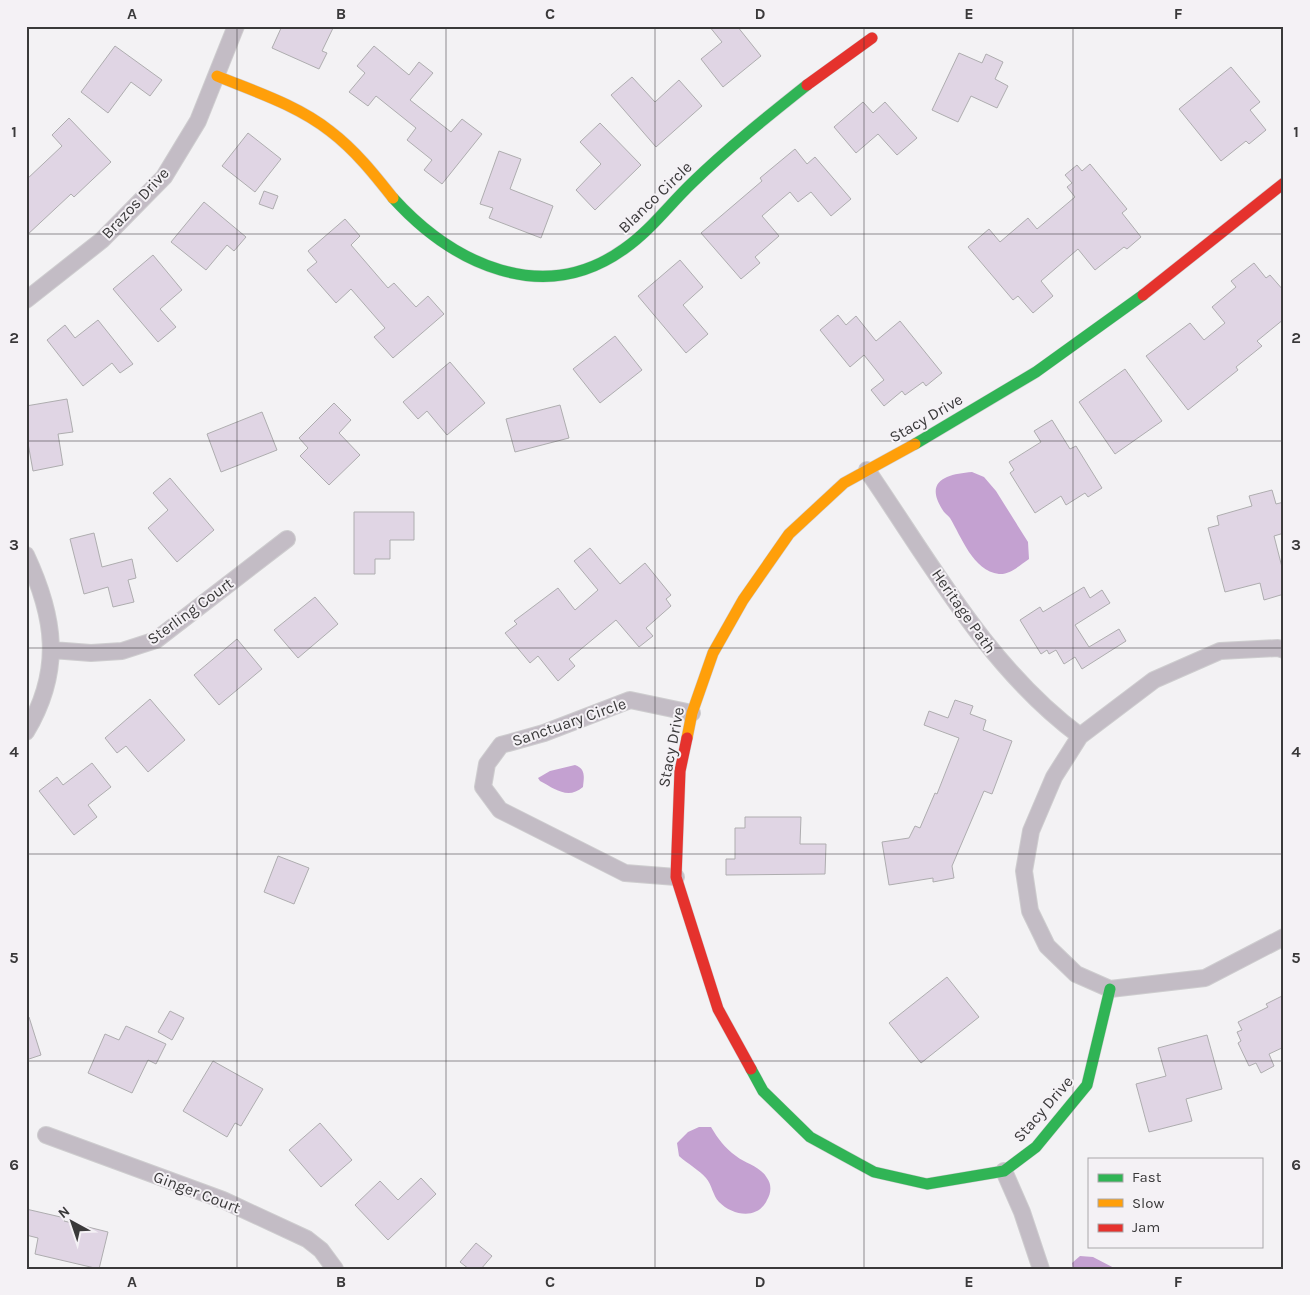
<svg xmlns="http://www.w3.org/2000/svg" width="1310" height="1295" viewBox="0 0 1310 1295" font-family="Karla,sans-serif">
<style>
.water{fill:#c4a1d1}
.building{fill:#e0d5e4;stroke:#aeadaf}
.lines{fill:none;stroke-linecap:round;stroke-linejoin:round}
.street-casing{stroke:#cecdcf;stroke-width:18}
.fast-casing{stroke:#cecdcf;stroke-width:12}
.slow-casing{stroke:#cecdcf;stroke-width:12}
.jam-casing{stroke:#cecdcf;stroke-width:12}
.street{stroke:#c3bcc5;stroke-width:16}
.fast{stroke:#30b455;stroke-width:11}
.slow{stroke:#ff9f0a;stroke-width:11}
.jam{stroke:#e5322d;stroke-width:11}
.grid{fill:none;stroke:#3a393a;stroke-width:1;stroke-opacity:0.55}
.labels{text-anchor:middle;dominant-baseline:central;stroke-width:4;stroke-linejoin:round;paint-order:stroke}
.street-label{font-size:16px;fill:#3a393a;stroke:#f4f1f5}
.neatline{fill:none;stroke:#3a393a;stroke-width:2}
.grid-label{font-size:16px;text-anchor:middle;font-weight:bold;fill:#3a393a}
</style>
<rect width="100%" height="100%" fill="#f3f2f4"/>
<!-- water -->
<path class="water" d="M972 472 984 477 996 491 1028 542 1029 559C1020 565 1010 575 999 574 973 571 961 536 950 518 948 515 944 513 942 509 924 480 948 474 972 472Z
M575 765C586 769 584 777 583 787 568 800 555 789 540 781L538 778 550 771Z
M699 1127H711C718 1139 725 1148 736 1156 746 1164 760 1166 767 1178 772 1185 771 1193 767 1200 758 1220 733 1216 719 1202 713 1196 712 1185 706 1178 699 1170 688 1164 679 1156L677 1143 688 1132Z
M1080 1256 1093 1257 1116 1269H1073L1072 1263Z"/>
<!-- building -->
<path class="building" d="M282 26H334L322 51 327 53 319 69 272 48Z
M709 26H737L761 56 723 87 701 59 722 42Z
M115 46 162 80 150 96 131 82 108 113 81 92Z
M374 46 409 75 419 62 433 73 410 100 451 132 462 119 482 134 442 184 424 170 432 160 407 140 416 128 376 96 368 106 349 92 365 73 357 66Z
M959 53 982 63 986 54 1003 62 995 79 1008 86 997 108 971 96 958 122 932 110Z
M1231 67 1260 102 1250 110 1266 130 1249 144 1246 141 1221 161 1179 109Z
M632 77 655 102 679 80 702 106 656 147 611 95Z
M863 102 873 113 885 102 917 138 897 155 878 134 856 153 834 127Z
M69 118 111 162 74 197 71 194 26 236V180L62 146 52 135Z
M600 123 641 165 595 210 576 190 601 164 580 142Z
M248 133 281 159 255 192 222 166Z
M795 149 807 164 815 157 851 199 831 216 811 192 798 202 790 192 762 216 779 236 755 257 760 263 741 279 701 233 762 181 760 178Z
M499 151 521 159 510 189 553 206 541 238 489 218 493 208 480 204Z
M1090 164 1127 209 1122 213 1141 237 1127 249 1124 247 1095 270 1078 249 1041 281 1053 296 1033 313 1018 296 1013 300 968 247 989 229 1000 242 1028 218 1037 229 1075 197 1067 187 1072 183 1065 175 1077 165 1082 171Z
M264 191 278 196 273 209 259 204Z
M204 202 246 237 234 251 227 245 206 270 171 242Z
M345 219 360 236 351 245 388 288 394 283 416 307 428 296 444 314 393 358 374 337 385 328 351 289 336 303 307 270 317 262 308 251Z
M153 255 182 290 160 309 176 327 158 342 113 289Z
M680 260 703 287 683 305 708 334 686 353 638 296Z
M1254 263 1266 278 1270 275 1284 291V319L1257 341 1262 346 1236 367 1238 370 1188 410 1146 356 1190 323 1204 340 1225 323 1212 307 1236 287 1231 281Z
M838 315 846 325 856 316 876 341 900 321 942 373 926 386 923 382 905 395 902 391 884 406 871 390 884 380 864 355 850 367 820 330Z
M98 320 133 364 120 373 112 363 83 386 47 340 65 325 75 338Z
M615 336 642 370 600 403 573 369Z
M450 362 485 403 447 435 427 411 418 419 403 402Z
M1125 369 1162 421 1115 454 1079 402Z
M67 399 73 432 58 434 63 465 33 471 26 432V406Z
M334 403 351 420 339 433 360 455 329 485 300 456 308 448 299 438Z
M560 405 569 438 515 452 506 419Z
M262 412 277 450 221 472 207 434Z
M1052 420 1070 449 1076 446 1102 488 1088 497 1085 493 1066 505 1061 496 1035 513 1010 473 1014 470 1009 462 1041 442 1034 431Z
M170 478 214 530 177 562 148 528 168 510 153 493Z
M1272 490 1276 504 1284 502V533L1274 536 1284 575V594L1264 600 1260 583 1225 592 1208 528 1219 525 1217 516 1252 506 1249 496Z
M354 512H414V540H390V559H375V574H354Z
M94 533 102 567 132 559 136 578 128 580 134 602 113 607 108 587 84 594 70 539Z
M590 548 620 584 645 563 671 595 666 599 671 606 646 628 653 636 639 647 616 620 569 659 575 666 558 681 538 656 530 663 505 633 517 624 514 621 558 588 575 610 598 590 574 561Z
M1084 587 1090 598 1102 590 1110 603 1075 625 1089 647 1119 629 1126 641 1082 669 1075 657 1064 664 1056 650 1049 654 1047 650 1041 654 1020 620 1040 607 1043 612Z
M315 597 338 624 298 658 274 630Z
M237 639 262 669 219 705 194 675Z
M150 699 185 740 148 772 126 746 117 753 105 738Z
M955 700 973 706 970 714 986 720 983 730 1012 741 992 794 984 791 952 866 954 878 933 882V878L889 885 882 842 909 838 915 826 920 828 935 793 937 794 959 738 924 725 929 711 948 718Z
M92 763 111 787 88 805 97 817 74 835 39 791 57 777 63 785Z
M745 817H801L800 844H826L825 874 726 875V859H735V828H745Z
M278 856 309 868 294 904 264 892Z
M947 977 979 1017 921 1063 889 1023Z
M1284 995V1047L1269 1054 1274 1066 1261 1073 1256 1063 1249 1066 1238 1043 1241 1041 1237 1032 1242 1030 1238 1022 1268 1007 1266 1004Z
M170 1011 184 1018 172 1040 158 1032Z
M26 1017H29L41 1055 26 1060Z
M126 1026 166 1044 156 1064 148 1060 132 1093 88 1073 105 1034 119 1040Z
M1207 1035 1222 1089 1186 1099 1192 1121 1149 1132 1136 1084 1166 1076 1158 1048Z
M213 1061 263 1089 241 1126 235 1123 227 1137 183 1111Z
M320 1123 352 1160 321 1187 289 1150Z
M421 1178 436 1194 388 1240 355 1205 380 1181 398 1200Z
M26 1209 65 1218 64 1221 108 1232 99 1269 35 1254 38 1238 26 1235Z
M476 1243 492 1256 481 1269H469L460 1262Z"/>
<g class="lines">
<defs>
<path id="street" d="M26 300 102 240 164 177 198 121 236 26
M867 470C931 563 988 668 1080 736
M26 555C55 617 63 670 26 732
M52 650 91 653 122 651 156 640 287 539
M1284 650 1278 648 1220 651 1154 680 1080 736 1054 777 1031 831 1024 871 1030 911 1047 946 1076 974 1110 989 1205 978 1284 937
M676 877 625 873 500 810 483 787 487 764 501 745 544 733 630 700 692 713
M46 1135 223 1200 307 1239 321 1250 335 1269
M1004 1171 1022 1212 1041 1269"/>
<path id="fast" d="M393 198C453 264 543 307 624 249 650 231 669 205 692 183 728 148 768 116 807 85
M915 444 1036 372 1143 295
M751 1069 763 1091 810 1137 874 1172 927 1184 1004 1171 1036 1147 1087 1085 1110 989"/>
<path id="slow" d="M217 76C256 92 297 105 330 131 355 150 374 174 393 198
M687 738 692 713 713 653 743 600 789 534 844 483 915 444"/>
<path id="jam" d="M807 85 872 38
M1143 295 1284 183
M687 738 680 771 676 877 718 1009 751 1069"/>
</defs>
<!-- street casing -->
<use href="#street" class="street-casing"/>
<!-- fast casing -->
<use href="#fast" class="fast-casing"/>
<!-- slow casing -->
<use href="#slow" class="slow-casing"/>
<!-- jam casing -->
<use href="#jam" class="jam-casing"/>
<!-- street -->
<use href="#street" class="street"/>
<!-- fast -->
<use href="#fast" class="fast"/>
<!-- slow -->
<use href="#slow" class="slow"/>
<!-- jam -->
<use href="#jam" class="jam"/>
</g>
<!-- grid -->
<path class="grid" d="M237 26V1269M446 26V1269M655 26V1269M864 26V1269M1073 26V1269M26 234H1284M26 441H1284M26 648H1284M26 854H1284M26 1061H1284"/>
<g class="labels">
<!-- street labels -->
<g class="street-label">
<text transform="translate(655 197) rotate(-44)">Blanco Circle</text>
<text transform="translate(135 203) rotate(-47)">Brazos Drive</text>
<text transform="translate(926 418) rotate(-30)">Stacy Drive</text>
<text transform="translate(190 611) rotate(-36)">Sterling Court</text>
<text transform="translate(964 611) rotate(55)">Heritage Path</text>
<text transform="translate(569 722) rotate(-19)">Sanctuary Circle</text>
<text transform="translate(671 747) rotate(-79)">Stacy Drive</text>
<text transform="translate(1043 1109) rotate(-49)">Stacy Drive</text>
<text transform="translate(197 1192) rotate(21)">Ginger Court</text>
</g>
</g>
<!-- border -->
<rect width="1310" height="1295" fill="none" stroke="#f4f1f5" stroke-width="55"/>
<!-- legend -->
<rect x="1088" y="1158" width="175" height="90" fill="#f4f1f5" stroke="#aaa7aa"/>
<rect x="1098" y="1174" width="25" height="8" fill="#30b455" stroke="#aaa7aa"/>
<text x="1132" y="1182" font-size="15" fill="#3a393a">Fast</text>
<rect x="1098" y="1199" width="25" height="8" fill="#ff9f0a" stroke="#aaa7aa"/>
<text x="1132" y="1208" font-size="15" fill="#3a393a">Slow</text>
<rect x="1098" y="1224" width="25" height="8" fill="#e5322d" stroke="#aaa7aa"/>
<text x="1132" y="1232" font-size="15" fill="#3a393a">Jam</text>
<!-- north arrow -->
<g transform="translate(72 1222) rotate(320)" stroke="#f4f1f5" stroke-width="4" paint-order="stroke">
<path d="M0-4L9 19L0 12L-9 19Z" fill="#3a393a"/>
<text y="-8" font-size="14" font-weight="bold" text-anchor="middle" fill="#3a393a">N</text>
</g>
<rect x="28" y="28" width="1254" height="1240" class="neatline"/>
<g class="grid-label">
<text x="132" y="19">A</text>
<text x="341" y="19">B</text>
<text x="550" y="19">C</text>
<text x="760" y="19">D</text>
<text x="969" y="19">E</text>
<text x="1178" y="19">F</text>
<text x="14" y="137">1</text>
<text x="1296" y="137">1</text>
<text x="14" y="343">2</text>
<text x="1296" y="343">2</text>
<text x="14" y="550">3</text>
<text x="1296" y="550">3</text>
<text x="14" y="757">4</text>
<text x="1296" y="757">4</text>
<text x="14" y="963">5</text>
<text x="1296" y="963">5</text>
<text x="14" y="1170">6</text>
<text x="1296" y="1170">6</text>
<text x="132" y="1287">A</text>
<text x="341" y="1287">B</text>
<text x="550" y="1287">C</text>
<text x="760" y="1287">D</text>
<text x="969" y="1287">E</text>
<text x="1178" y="1287">F</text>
</g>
</svg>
